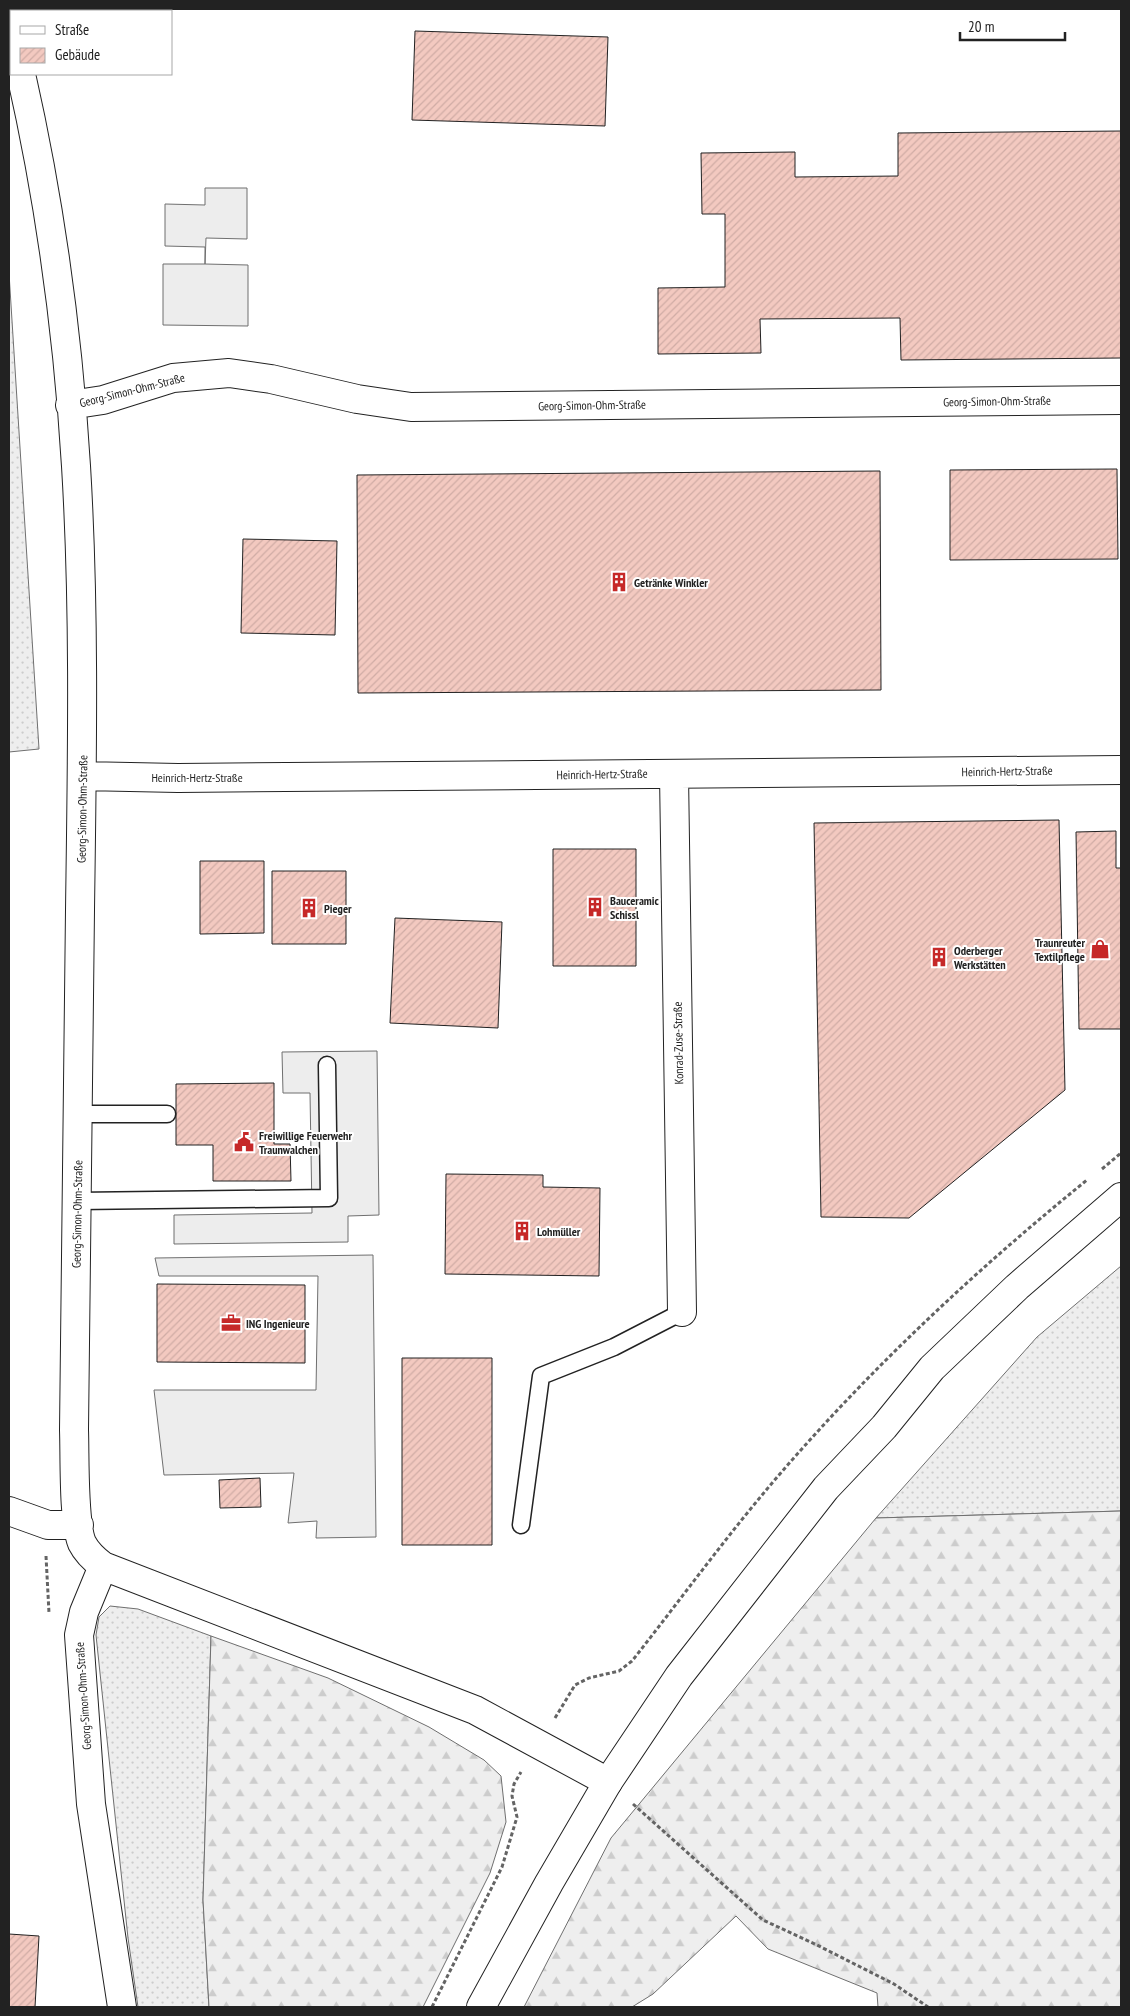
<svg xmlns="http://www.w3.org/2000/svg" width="1130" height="2016" viewBox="0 0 1130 2016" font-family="'PT Sans Narrow',sans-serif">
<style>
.grass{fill:url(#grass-dots);stroke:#6f6f6f}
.forest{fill:url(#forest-firs);stroke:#6f6f6f}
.parking{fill:#ededed;stroke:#6f6f6f}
.building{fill:url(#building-hatch);stroke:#222}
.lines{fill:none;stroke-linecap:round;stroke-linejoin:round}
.service-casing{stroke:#222;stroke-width:19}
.minor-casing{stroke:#222;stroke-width:30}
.tertiary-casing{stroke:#222;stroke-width:30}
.path{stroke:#646464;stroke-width:3;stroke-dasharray:4 2.5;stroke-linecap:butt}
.service{stroke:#fff;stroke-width:16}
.minor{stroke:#fff;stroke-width:28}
.tertiary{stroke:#fff;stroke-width:28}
.labels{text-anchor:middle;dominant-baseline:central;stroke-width:4;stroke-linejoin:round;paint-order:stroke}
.street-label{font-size:12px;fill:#222;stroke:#fff}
.poi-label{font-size:12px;font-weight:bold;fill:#222;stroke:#fff;text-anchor:start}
</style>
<defs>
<pattern id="grass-dots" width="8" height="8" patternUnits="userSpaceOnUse" patternTransform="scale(1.25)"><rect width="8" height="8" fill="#eee"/><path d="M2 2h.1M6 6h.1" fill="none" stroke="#ccc" stroke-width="1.8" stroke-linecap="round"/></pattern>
<pattern id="forest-firs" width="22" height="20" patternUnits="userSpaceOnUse" patternTransform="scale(1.25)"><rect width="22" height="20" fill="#eee"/><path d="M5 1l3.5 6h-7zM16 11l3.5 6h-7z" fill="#ccc"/></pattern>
<pattern id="building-hatch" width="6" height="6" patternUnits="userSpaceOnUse" patternTransform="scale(1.25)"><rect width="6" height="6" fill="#f3c9c0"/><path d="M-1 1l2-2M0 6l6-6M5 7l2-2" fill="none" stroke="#d0aca5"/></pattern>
</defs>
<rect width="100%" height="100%" fill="#fff"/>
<!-- grass -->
<path class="grass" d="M9 273 39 749 9 752Z
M1121 1266V1511L876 1518 1037 1337Z
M110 1606 138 1609 211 1636 203 1900 209 2007H138L128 1938 96 1635 99 1617Z"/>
<!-- forest -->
<path class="forest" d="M1121 1511V2007H878L877 1993 768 1949 736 1916 653 1994 632 2007H524L611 1838 876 1518Z
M211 1636 328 1678 429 1727 484 1760 501 1776 506 1822 490 1873 423 2007H209L203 1900Z"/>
<!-- parking -->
<path class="parking" d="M205 188H247V239L206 238 205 264 248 265V326L163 325V264H205V247L165 246V204L205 205Z
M377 1051 379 1215 348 1216V1242L174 1244V1215L312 1213 310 1093H283L282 1052Z
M373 1255 376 1537 316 1538 317 1521 288 1523 294 1473 164 1475 154 1390H316L318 1276H159L155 1258Z"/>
<!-- building -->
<path class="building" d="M415 31 608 37 605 126 412 120Z
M1121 131V358L901 360 900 318 760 319 761 353 658 354V288L725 287V214H702L701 153 795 152V177L898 176V133Z
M1117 469 1118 559 950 560V470Z
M880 471 881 690 358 693 357 475Z
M243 539 337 541 335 635 241 633Z
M1059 820 1065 1090 909 1218 821 1217 814 823Z
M1116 831V868H1121V1029H1079L1076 832Z
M553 849H636V966H553Z
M200 861H264V933L200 934Z
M272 871H346V944H272Z
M395 918 502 922 498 1028 390 1023Z
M274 1083V1144H290L291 1181H213V1145H176V1084Z
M446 1174 543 1175V1187L600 1188 599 1276 445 1274Z
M157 1284 305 1285V1363L157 1362Z
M402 1358H492V1545H402Z
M260 1478 261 1507 220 1508 219 1480Z
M9 1934 39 1936 35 2007H9Z"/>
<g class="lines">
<defs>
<path id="service" d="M78 1114H167
M77 1201 329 1198 327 1065
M521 1525 541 1376 614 1347 682 1312"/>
<path id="minor" d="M9 20 11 31
M21 74C50 202 68 334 76 466 85 614 82 762 80 910 78 1083 76 1256 74 1430 75 1456 73 1522 82 1543 87 1553 95 1560 103 1566L475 1710 608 1782
M70 405 103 400 173 378 229 373 271 379 357 399 411 407 1121 400
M674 774 682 1312
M82 776 178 778 1121 770
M9 1511 48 1525H79
M103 1566 84 1612 79 1635 91 1804 122 2007"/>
<path id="tertiary" d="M481 2007 549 1883 608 1782 679 1676 826 1488 884 1427 932 1368 1017 1287 1121 1197"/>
</defs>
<!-- service casing -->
<use href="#service" class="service-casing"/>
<!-- minor casing -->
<use href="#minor" class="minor-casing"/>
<!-- tertiary casing -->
<use href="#tertiary" class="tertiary-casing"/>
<!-- path -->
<path class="path" d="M1102 1169 1121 1153
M46 1556 49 1613
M555 1718 575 1685 589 1678 619 1671 632 1661C681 1599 728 1534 779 1475 872 1367 977 1269 1087 1180
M633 1804 763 1920 817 1945 894 1984 928 2007
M432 2007 502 1867 517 1817 512 1796 514 1784 521 1772"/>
<!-- service -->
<use href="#service" class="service"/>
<!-- minor -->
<use href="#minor" class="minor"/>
<!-- tertiary -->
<use href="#tertiary" class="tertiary"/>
</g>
<!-- icons -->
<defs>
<symbol id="building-bare" viewBox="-9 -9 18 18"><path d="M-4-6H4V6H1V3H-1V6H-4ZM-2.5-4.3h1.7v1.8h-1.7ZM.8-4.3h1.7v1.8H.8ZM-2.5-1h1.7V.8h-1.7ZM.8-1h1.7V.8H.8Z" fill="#c62828" stroke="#fff" stroke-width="2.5" paint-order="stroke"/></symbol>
<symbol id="shop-bare" viewBox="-9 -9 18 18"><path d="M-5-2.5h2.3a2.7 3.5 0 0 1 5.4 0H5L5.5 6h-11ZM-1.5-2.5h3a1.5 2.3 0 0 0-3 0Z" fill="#c62828" stroke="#fff" stroke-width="2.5" paint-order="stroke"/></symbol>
<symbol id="civic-bare" viewBox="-9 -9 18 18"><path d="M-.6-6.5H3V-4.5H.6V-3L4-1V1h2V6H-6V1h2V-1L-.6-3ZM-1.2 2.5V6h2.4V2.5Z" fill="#c62828" stroke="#fff" stroke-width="2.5" paint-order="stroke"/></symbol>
<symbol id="office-bare" viewBox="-9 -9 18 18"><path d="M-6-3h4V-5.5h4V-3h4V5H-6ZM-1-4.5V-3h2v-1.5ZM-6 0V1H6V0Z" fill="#c62828" stroke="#fff" stroke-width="2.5" paint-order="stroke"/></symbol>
</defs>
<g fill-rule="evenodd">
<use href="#building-bare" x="605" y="568" width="28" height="28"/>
<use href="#building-bare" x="581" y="893" width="28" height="28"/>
<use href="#building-bare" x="295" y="894" width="28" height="28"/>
<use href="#shop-bare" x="1086" y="935" width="28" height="28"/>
<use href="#building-bare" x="925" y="943" width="28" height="28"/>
<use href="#civic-bare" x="230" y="1128" width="28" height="28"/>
<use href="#building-bare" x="508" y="1217" width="28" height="28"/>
<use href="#office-bare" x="217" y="1309" width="28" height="28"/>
</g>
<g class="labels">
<!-- street labels -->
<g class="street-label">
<text transform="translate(132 390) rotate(-14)">Georg-Simon-Ohm-Straße</text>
<text transform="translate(997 401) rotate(-1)">Georg-Simon-Ohm-Straße</text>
<text transform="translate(592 405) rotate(-1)">Georg-Simon-Ohm-Straße</text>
<text transform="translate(1007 771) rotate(-1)">Heinrich-Hertz-Straße</text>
<text transform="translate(602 774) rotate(-1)">Heinrich-Hertz-Straße</text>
<text x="197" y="777">Heinrich-Hertz-Straße</text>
<text transform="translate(82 809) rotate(-89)">Georg-Simon-Ohm-Straße</text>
<text transform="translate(678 1043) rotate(-91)">Konrad-Zuse-Straße</text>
<text transform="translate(77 1214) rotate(-89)">Georg-Simon-Ohm-Straße</text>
<text transform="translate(83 1696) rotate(-94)">Georg-Simon-Ohm-Straße</text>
</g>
<!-- poi labels -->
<g class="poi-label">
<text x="634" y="582">Getränke Winkler</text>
<text x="610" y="900">Bauceramic<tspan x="610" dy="14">Schissl</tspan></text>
<text x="324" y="908">Pieger</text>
<text x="1085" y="942" text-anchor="end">Traunreuter<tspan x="1085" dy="14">Textilpflege</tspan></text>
<text x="954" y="950">Oderberger<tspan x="954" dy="14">Werkstätten</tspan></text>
<text x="259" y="1135">Freiwillige Feuerwehr<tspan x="259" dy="14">Traunwalchen</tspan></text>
<text x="537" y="1231">Lohmüller</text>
<text x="246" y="1323">ING Ingenieure</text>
</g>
</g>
<!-- border -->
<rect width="1130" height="2016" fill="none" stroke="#222222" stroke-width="20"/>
<!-- legend -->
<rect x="10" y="10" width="162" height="65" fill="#ffffff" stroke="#a7a7a7"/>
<rect x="20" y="26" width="25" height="8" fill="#ffffff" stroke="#a7a7a7"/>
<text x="55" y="35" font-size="15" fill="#222222">Straße</text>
<rect x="20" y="48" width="25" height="15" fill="url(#building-hatch)" stroke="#a7a7a7"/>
<text x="55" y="60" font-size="15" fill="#222222">Gebäude</text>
<!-- scale -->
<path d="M960 32v8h105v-8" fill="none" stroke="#222222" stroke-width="2.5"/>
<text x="968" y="32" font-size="15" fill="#222222" stroke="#ffffff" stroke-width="4" paint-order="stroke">20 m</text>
</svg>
